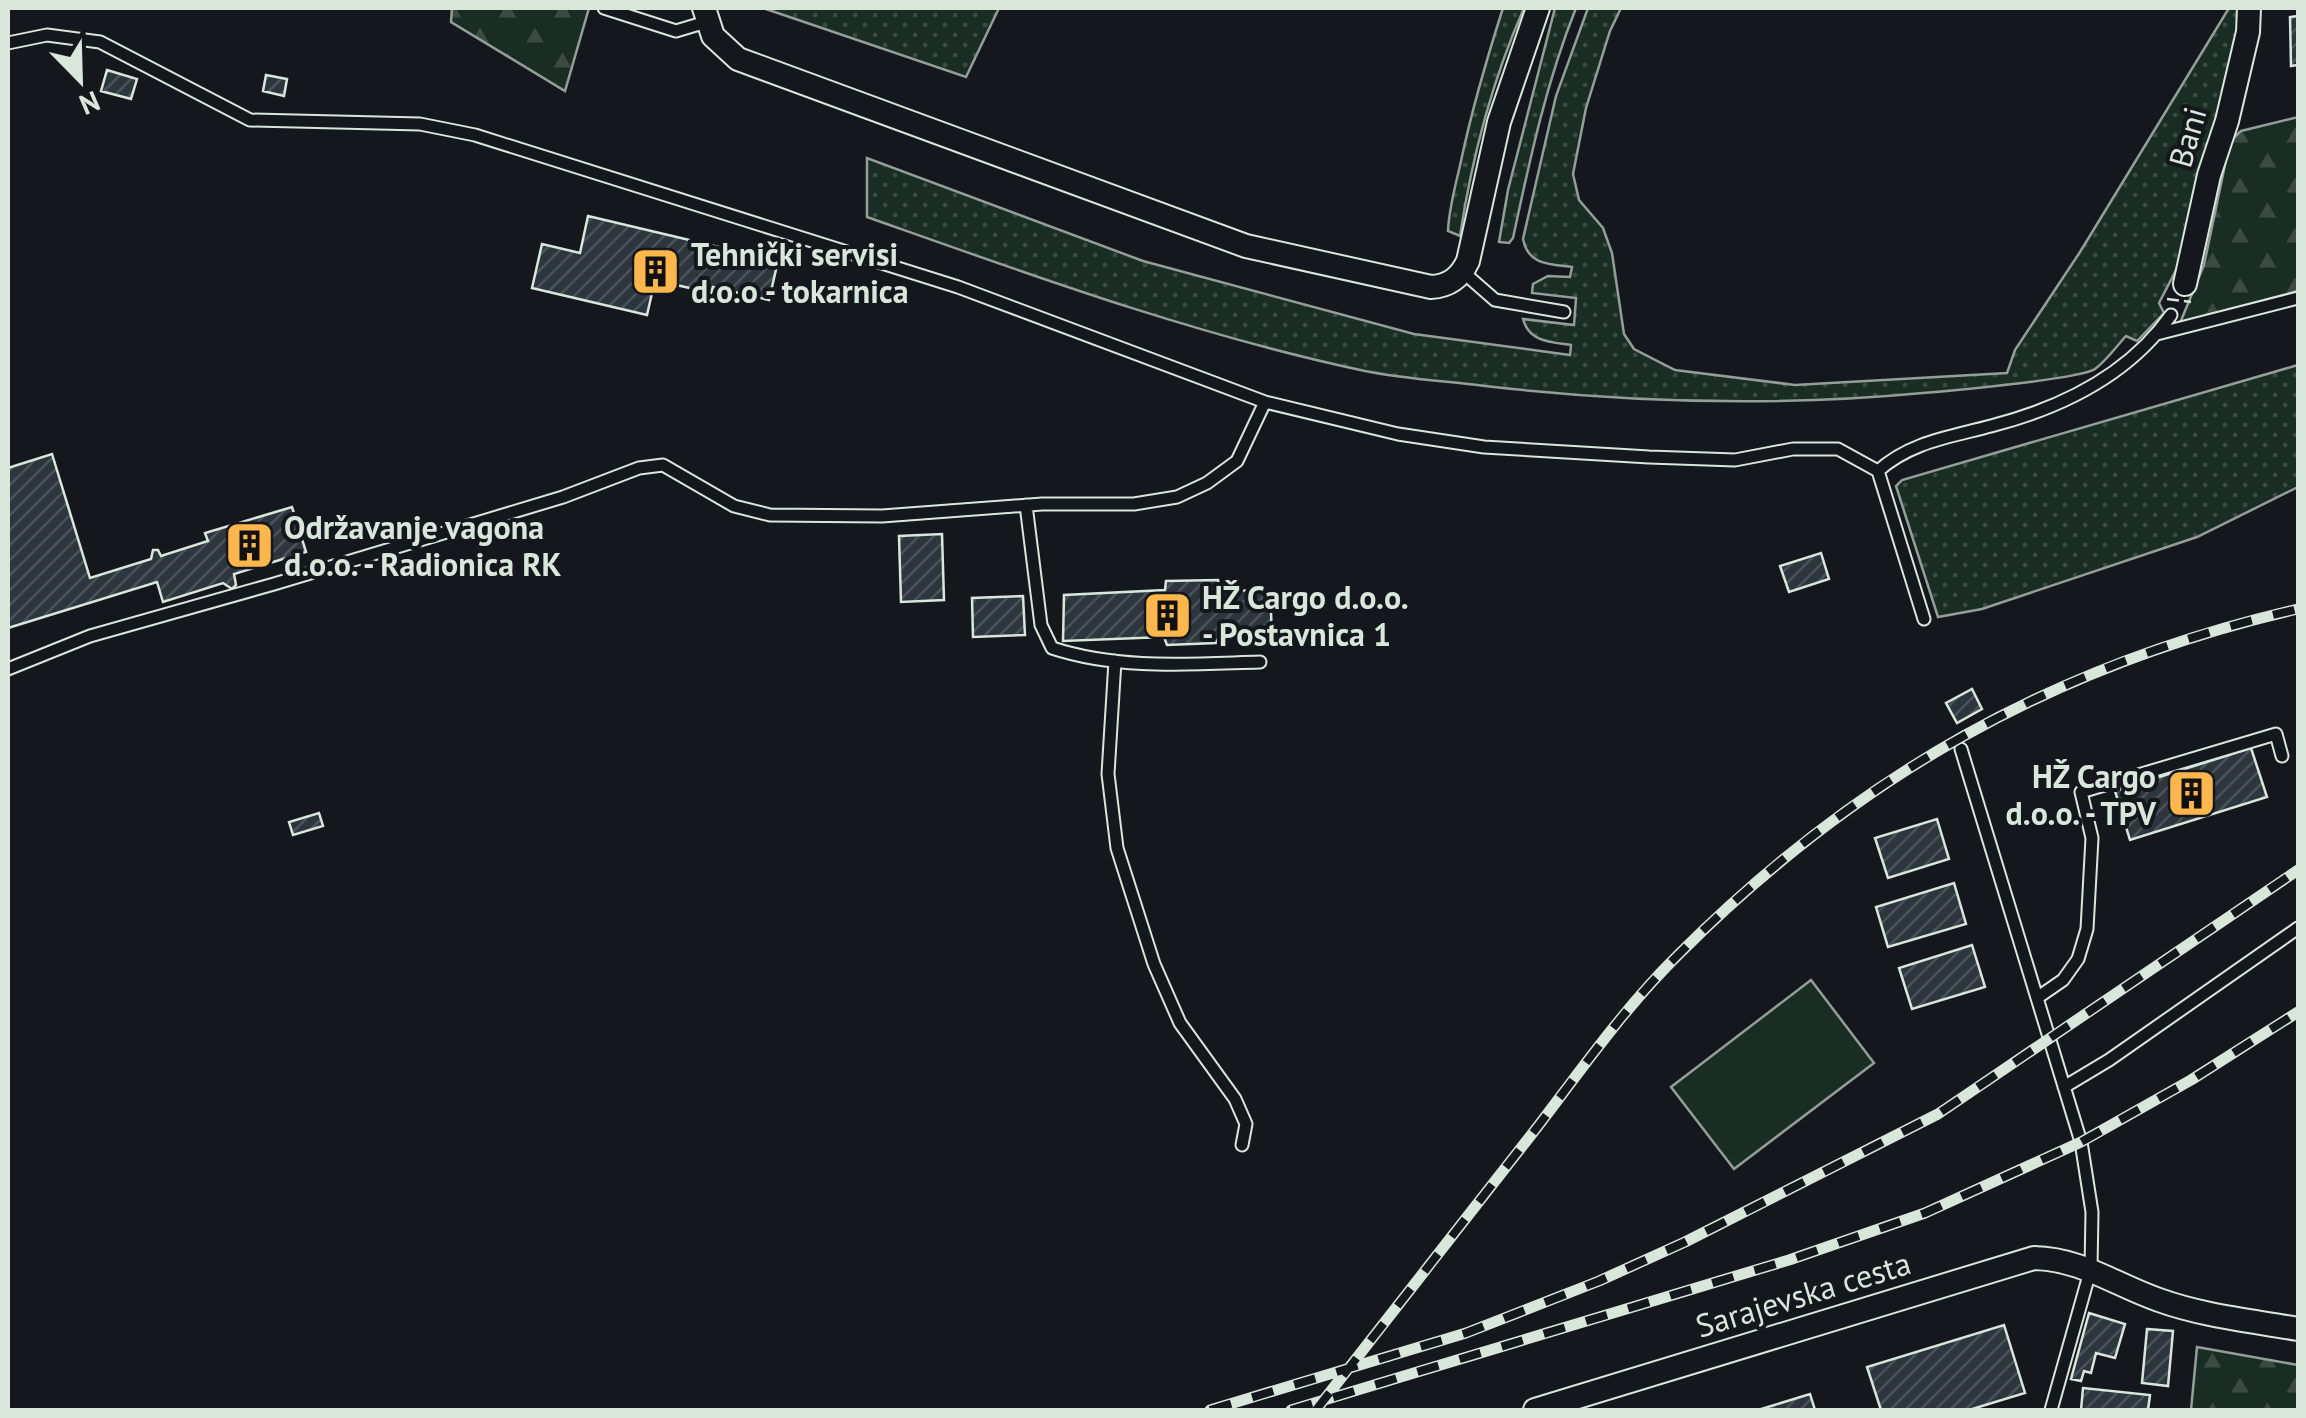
<svg xmlns="http://www.w3.org/2000/svg" width="2306" height="1418" viewBox="0 0 2306 1418" font-family="'PT Sans',sans-serif">
<style>
.grass{fill:url(#grass-dots);stroke:#939e99;stroke-width:2.5}
.forest{fill:url(#forest-firs);stroke:#939e99;stroke-width:2.5}
.pitch{fill:#1a2d24;stroke:#939e99;stroke-width:2.5}
.building{fill:url(#building-hatch);stroke:#d8e6dc;stroke-width:2.5}
.lines{fill:none;stroke-linecap:round;stroke-linejoin:round}
.service-casing{stroke:#d8e6dc;stroke-width:15}
.minor-casing{stroke:#d8e6dc;stroke-width:26}
.service{stroke:#14181c;stroke-width:11}
.minor{stroke:#14181c;stroke-width:22}
.rail-casing{stroke:#d8e6dc;stroke-width:11}
.rail{stroke:#14181c;stroke-width:8;stroke-dasharray:22;stroke-linecap:butt}
.fence{stroke:#d8e6dc;stroke-width:2.5;stroke-dasharray:12 5;stroke-linecap:butt}
.labels{text-anchor:middle;dominant-baseline:central;stroke-width:8;stroke-linejoin:round;paint-order:stroke}
.street-label{font-size:32px;fill:#d8e6dc;stroke:#14181c}
.poi-label{font-size:32px;font-weight:bold;fill:#d8e6dc;stroke:#14181c;text-anchor:start}
</style>
<defs>
<pattern id="grass-dots" width="8" height="8" patternUnits="userSpaceOnUse" patternTransform="scale(2.5)"><rect width="8" height="8" fill="#1a2d24"/><path d="M2 2h.1M6 6h.1" fill="none" stroke="#3b4b43" stroke-width="1.8" stroke-linecap="round"/></pattern>
<pattern id="forest-firs" width="22" height="20" patternUnits="userSpaceOnUse" patternTransform="scale(2.5)"><rect width="22" height="20" fill="#1a2d24"/><path d="M5 1l3.5 6h-7zM16 11l3.5 6h-7z" fill="#3b4b43"/></pattern>
<pattern id="building-hatch" width="6" height="6" patternUnits="userSpaceOnUse" patternTransform="scale(2.5)"><rect width="6" height="6" fill="#2c363c"/><path d="M-1 1l2-2M0 6l6-6M5 7l2-2" fill="none" stroke="#4a5358"/></pattern>
</defs>
<rect width="100%" height="100%" fill="#14181c"/>
<!-- grass -->
<path class="grass" d="M763 8H999L966 77Z
M1503 8H1524C1492 81 1472 156 1460 236L1448 231C1449 207 1456 184 1461 161 1472 109 1487 58 1503 8Z
M1555 8H1576C1546 83 1530 159 1513 238L1509 243 1499 242 1508 190Z
M1588 8H1621L1610 31 1586 108 1573 174 1579 200 1603 228 1612 253 1624 334 1634 349 1675 370 1795 385 2007 373 2015 350 2080 252 2229 8H2242L2186 251 2159 303 2164 313 2137 341 2126 336C2116 347 2106 361 2095 369 2080 379 1949 391 1923 393 1775 407 1633 403 1485 386 1446 381 1404 379 1365 371 1195 335 1031 275 867 217V158L1143 261 1414 334 1570 355 1571 345C1551 342 1529 342 1523 319L1574 325 1576 298 1532 293 1533 284 1548 276 1570 277 1572 267C1549 264 1528 265 1523 239L1556 96Z
M2298 365V487L2197 537 1982 609 1938 617 1896 486 1902 480Z"/>
<!-- forest -->
<path class="forest" d="M452 8H589L565 91 451 22Z
M2298 117V291L2180 323 2204 265 2230 141 2241 131Z
M2197 1347 2298 1365V1410H2191Z"/>
<!-- pitch -->
<path class="pitch" d="M1811 980 1874 1063 1734 1169 1671 1087Z"/>
<!-- building -->
<path class="building" d="M2298 16V65L2291 66 2290 17Z
M107 70 137 79 131 99 101 91Z
M266 75 287 79 284 96 263 91Z
M588 216 778 261 769 300 713 287 711 293 655 280 647 315 532 288 542 244 580 253Z
M52 454 90 578 151 559 153 550H158L161 556 208 541 205 533 292 507 306 552 234 574 236 585 232 589 223 583 163 602 157 582 8 628V468Z
M942 534 944 600 901 602 899 536Z
M1821 553 1829 579 1789 592 1780 566Z
M1218 580 1220 591 1270 590 1272 635 1219 637 1216 643 1167 645 1164 637 1063 641 1064 595 1165 590 1166 581Z
M1023 596 1025 635 973 637 972 598Z
M1972 689 1982 709 1957 723 1946 703Z
M2251 748 2267 797 2130 840 2115 791Z
M319 813 323 826 293 835 289 822Z
M1937 819 1949 859 1888 878 1875 838Z
M1954 883 1966 924 1888 947 1876 907Z
M1972 945 1985 987 1912 1009 1899 968Z
M2089 1313 2125 1324 2115 1358 2096 1353 2091 1373 2084 1371 2081 1381 2071 1379Z
M2004 1325 2025 1393 1969 1410H1881L1867 1367Z
M2147 1329 2173 1331 2168 1386 2142 1383Z
M2083 1388 2150 1395 2148 1410H2081Z
M1810 1394 1815 1410H1758Z"/>
<g class="lines">
<defs>
<path id="service" d="M604 8 676 31 706 22
M8 43 47 35 100 42 250 120 420 124 475 135 958 287 1265 402 1398 434 1484 447 1649 457 1735 460 1793 449H1838L1878 471 1924 619
M1463 272 1495 300 1564 312
M2157 334 2298 298
M1878 471C1910 442 1950 437 1991 426 2061 408 2128 376 2171 315
M1026 505 1041 625 1052 648C1119 670 1190 664 1260 662
M1115 661 1108 774 1117 848 1154 964 1180 1023 1235 1099 1246 1124 1242 1145
M8 669 90 636 274 584 563 497 639 468 663 465 734 506 770 515 882 516 1042 504H1134L1177 497 1207 483 1237 461 1265 402
M1961 749 2081 1142 2092 1212 2091 1268 2051 1410
M2037 998 2063 980 2078 959 2087 929 2092 838 2081 792 2276 734 2282 756
M2064 1087 2109 1060 2298 928"/>
<path id="minor" d="M704 8 713 36 738 59 1246 246 1431 287C1449 286 1460 278 1468 261L1499 122 1538 8
M2185 284 2209 175 2227 121 2248 32 2249 8
M1535 1410 2034 1258C2082 1259 2115 1285 2159 1300 2203 1316 2253 1321 2298 1329"/>
</defs>
<!-- service casing -->
<use href="#service" class="service-casing"/>
<!-- minor casing -->
<use href="#minor" class="minor-casing"/>
<!-- service -->
<use href="#service" class="service"/>
<!-- minor -->
<use href="#minor" class="minor"/>
<defs>
<path id="rail" d="M1210 1410 1466 1333 1599 1281 1685 1242 1938 1114 2298 870
M1291 1410 1789 1260 1925 1213 2081 1142 2191 1080 2298 1012
M1316 1410C1389 1317 1462 1223 1535 1130 1581 1070 1625 1007 1679 954 1856 777 2054 665 2298 609"/>
</defs>
<!-- rail casing -->
<use href="#rail" class="rail-casing"/>
<!-- rail -->
<use href="#rail" class="rail"/>
<!-- fence -->
<path class="fence" d="M2167 299 2191 302"/>
</g>
<!-- icons -->
<defs>
<symbol id="building-square" viewBox="-11 -11 22 22"><rect x="-9" y="-9" width="18" height="18" rx="4" fill="#ffb74d" stroke="#14181c"/><path d="M-4-6H4V6H1V3H-1V6H-4ZM-2.5-4.3h1.7v1.8h-1.7ZM.8-4.3h1.7v1.8H.8ZM-2.5-1h1.7V.8h-1.7ZM.8-1h1.7V.8H.8Z" fill="#111"/></symbol>
</defs>
<g fill-rule="evenodd">
<use href="#building-square" x="628" y="244" width="55" height="55"/>
<use href="#building-square" x="222" y="518" width="55" height="55"/>
<use href="#building-square" x="1140" y="588" width="55" height="55"/>
<use href="#building-square" x="2164" y="766" width="55" height="55"/>
</g>
<g class="labels">
<!-- street labels -->
<g class="street-label">
<text transform="translate(2187 137) rotate(-74)">Bani</text>
<text transform="translate(1803 1294) rotate(-17)">Sarajevska cesta</text>
</g>
<!-- poi labels -->
<g class="poi-label">
<text x="691" y="254">Tehnički servisi<tspan x="691" dy="37">d.o.o - tokarnica</tspan></text>
<text x="284" y="527">Održavanje vagona<tspan x="284" dy="37">d.o.o. - Radionica RK</tspan></text>
<text x="1202" y="597">HŽ Cargo d.o.o.<tspan x="1202" dy="37">- Postavnica 1</tspan></text>
<text x="2156" y="776" text-anchor="end">HŽ Cargo<tspan x="2156" dy="37">d.o.o. - TPV</tspan></text>
</g>
</g>
<!-- border -->
<rect width="2306" height="1418" fill="none" stroke="#d8e6dc" stroke-width="20"/>
<!-- north arrow -->
<g transform="translate(80 80) rotate(157)" stroke="#14181c" stroke-width="8" paint-order="stroke">
<path d="M0-8L18 38L0 25L-18 38Z" fill="#d8e6dc"/>
<text y="-15" font-size="28" font-weight="bold" text-anchor="middle" fill="#d8e6dc">N</text>
</g>
</svg>
